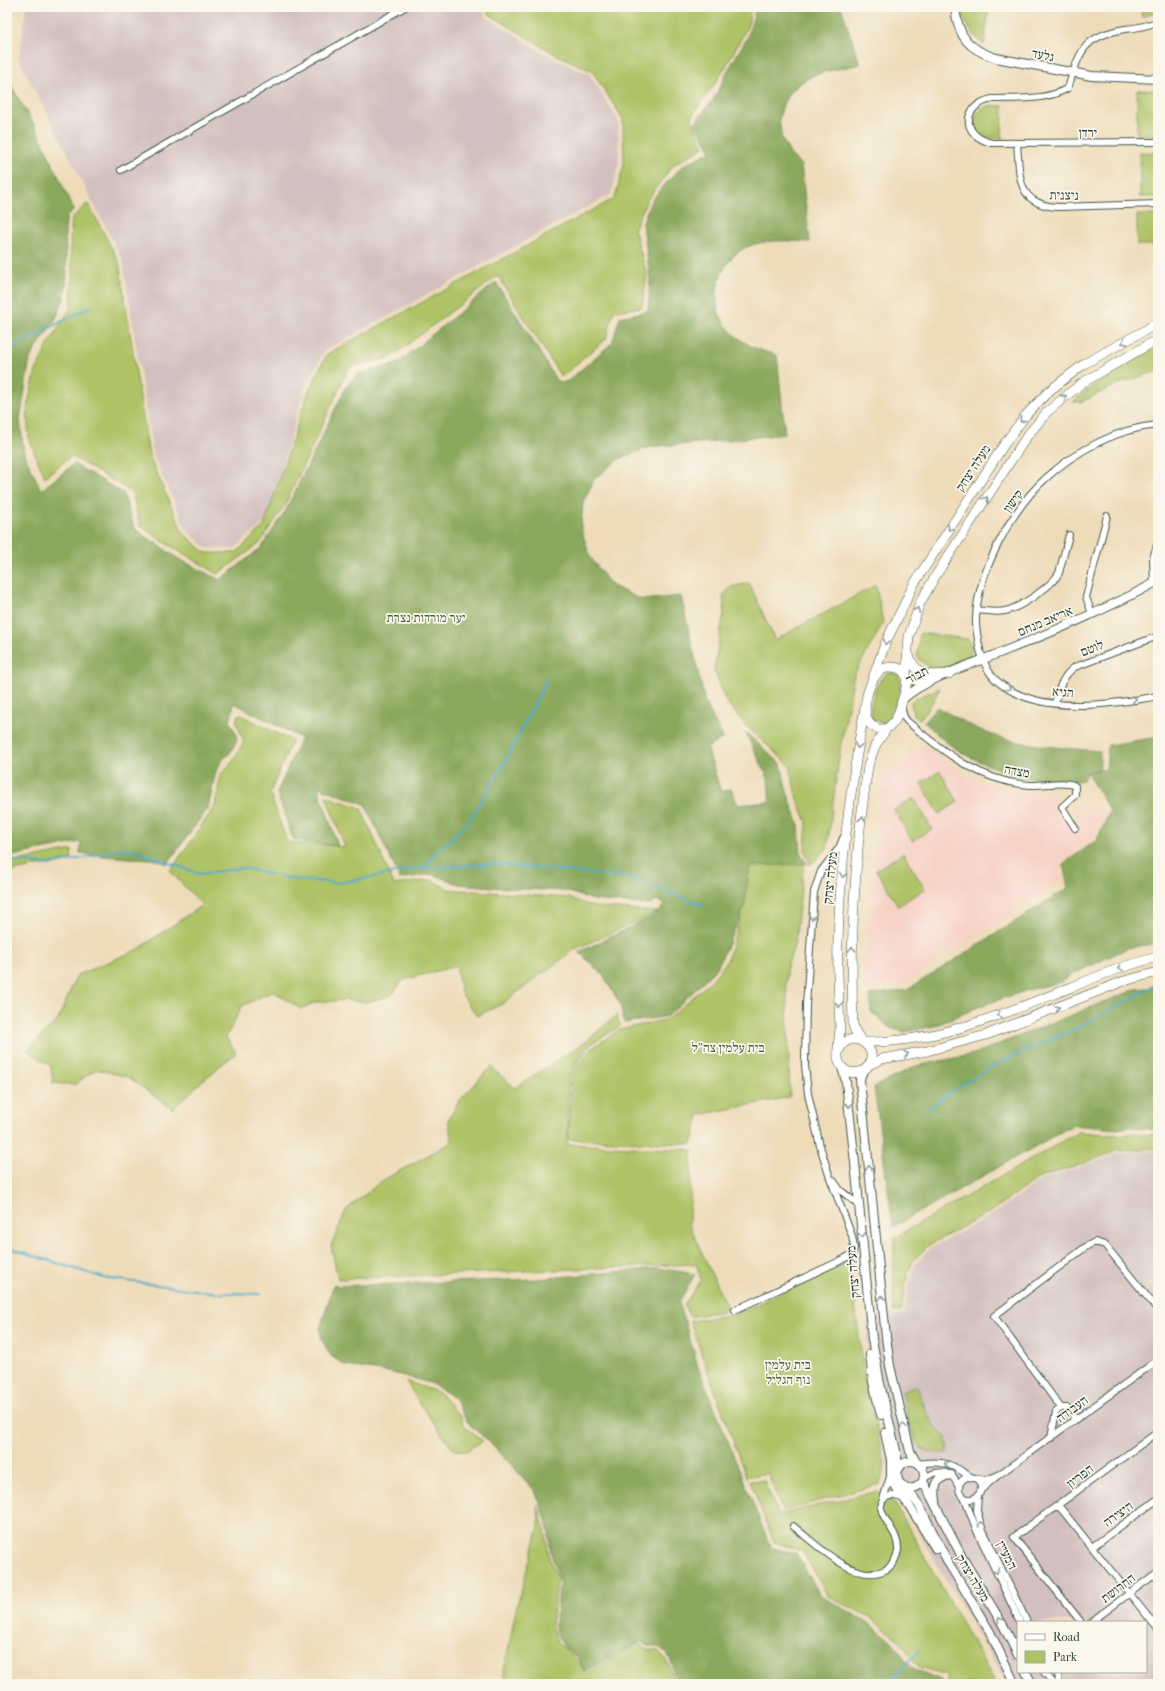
<svg xmlns="http://www.w3.org/2000/svg" width="1165" height="1691" viewBox="0 0 1165 1691" font-family="'IM FELL French Canon','Frank Ruhl Libre',serif">
<style>
.built{fill:#f7d1c6}
.industrial{fill:#d2bfbf;fill-rule:evenodd}
.green{fill:#aec266;stroke:#66804d}
.forest{fill:#8aa85b;stroke:#547248}
.lines{fill:none;stroke-linecap:round;stroke-linejoin:round}
.stream{stroke:#4baaca;stroke-width:2}
.minor-casing{stroke:#3e5548;stroke-width:8}
.tertiary-casing{stroke:#3e5548;stroke-width:10}
.secondary-casing{stroke:#3e5548;stroke-width:10}
.minor{stroke:#fff;stroke-width:6}
.tertiary{stroke:#fff;stroke-width:8}
.secondary{stroke:#fff;stroke-width:9}
.oneway{stroke:#8f9e9a}
.labels{text-anchor:middle;dominant-baseline:central;stroke-width:3.5;stroke-linejoin:round;paint-order:stroke}
.street-label{font-size:13px;fill:#1f3d34;stroke:#fbf7ec}
.park-label{font-size:13px;fill:#435e40;stroke:#fbf7ec}
</style>
<rect width="100%" height="100%" fill="#fbf7ec"/>
<filter id="ink" filterUnits="userSpaceOnUse"><feTurbulence type="fractalNoise" baseFrequency=".025" numOctaves="2"/><feDisplacementMap in="SourceGraphic" scale="8" xChannelSelector="R" yChannelSelector="G"/><feConvolveMatrix kernelMatrix="1 2 1 2 8 2 1 2 1" color-interpolation-filters="sRGB"/></filter>
<filter id="wash" filterUnits="userSpaceOnUse"><feTurbulence type="fractalNoise" baseFrequency=".012" numOctaves="4" result="noise"/><feDisplacementMap in="SourceGraphic" scale="16" xChannelSelector="R" yChannelSelector="G"/><feGaussianBlur stdDeviation="0.9" result="paint"/><feColorMatrix in="noise" values="0 0 0 0 0 0 0 0 0 0 0 0 0 0 0 0 0 1.4 0 .05"/><feComposite in="paint" operator="in"/></filter>
<g filter="url(#wash)">
<rect width="100%" height="100%" fill="#eedcb9"/>
<!-- built -->
<path class="built" d="M926 744 944 760 963 773 986 784 1013 792 1049 793 1067 822 1099 803 1107 817 1093 833 1096 838 1059 865 1063 879 905 983 863 989 882 773Z"/>
<!-- industrial -->
<path class="industrial" d="M26 7H481L486 17 552 58 589 74 618 120 619 164 611 194 324 351 304 391 266 521 234 549 207 548 187 531 153 455 123 261 19 59Z
M1158 1150V1684H1007L889 1482 887 1456 867 1360 868 1319 904 1314 908 1285 915 1264 931 1248 988 1217 1043 1179 1075 1169 1116 1154ZM1018 1622H1146V1672H1018Z"/>
<!-- green -->
<path class="green" d="M486 7H751L748 26 722 73 691 117 704 147 673 165 647 200 634 229 647 275 642 307 614 311 606 339 561 377 498 276 391 357 349 367 285 505 260 543 218 574 162 541 140 525 132 492 71 456 45 477 29 440 27 407 36 371 49 343 71 308 72 275 70 242 72 218 88 203 119 262 149 456 183 533 206 553H236L264 526 308 392 327 354 615 198 624 164 623 119 592 71 555 54 489 14Z
M961 7H989L984 45C972 34 964 24 961 7Z
M1140 7H1158V11L1142 17Z
M1137 90H1158V135H1137Z
M990 105 1003 106 1002 139C997 138 991 138 986 137 978 134 972 122 977 114 980 109 986 107 990 105Z
M1140 152 1158 153V197H1140Z
M1137 215H1158V245H1137Z
M1158 347V371L1123 382 1081 402H1073C1099 379 1128 364 1158 347Z
M749 583 775 640 876 585 883 623 854 675 840 750 827 849 810 865 805 850 807 822 796 796 790 766 745 725 725 700 714 670 724 612 723 595 731 587Z
M920 633 968 639C985 665 932 682 917 656Z
M888 673H893L898 675 901 683C899 695 895 718 882 723L873 719C866 709 877 678 888 673Z
M940 688C934 699 929 710 920 719L913 714 911 702 915 699Z
M239 714 292 741 270 793 287 842 345 847 326 796 361 808 394 885 431 880 448 889 569 898 594 907 658 912 575 949 502 1004 477 1016 461 993 456 966 403 980 392 995 367 1002 344 1000 316 1002 301 1009 273 991 242 1006 226 1037 236 1053 203 1080 173 1109 128 1077 96 1069 74 1085 53 1083 51 1066 27 1050 58 1020 77 975 137 950 202 905 170 871 215 806 221 774 233 761 244 741 236 721Z
M940 771 958 802 939 814 921 783Z
M914 798 932 829 912 841 894 810Z
M72 850 71 860 7 872V863Z
M903 853 925 889 898 906 876 870Z
M804 862 795 943 786 970 790 1097 699 1115 692 1144 568 1139 572 1076 589 1050 619 1030 668 1019 712 980 727 961 741 916 747 867Z
M617 1015 620 1026 588 1046 569 1077 567 1144 692 1150 689 1224 728 1310 690 1317 684 1305 701 1280 696 1264 338 1279 331 1246 346 1210 383 1180 452 1142 448 1120 459 1101 491 1067 515 1088 585 1042Z
M1079 1132 1118 1135 1135 1133 1149 1135 1158 1134V1148L1116 1151 1074 1167 1042 1176 987 1214 929 1245 912 1262 905 1284 901 1312 893 1311 894 1238Z
M849 1261 865 1380 885 1464 880 1484 782 1511 768 1473 746 1477 690 1321 736 1314Z
M406 1381 440 1393 460 1416 465 1427 483 1441 466 1451 454 1450 419 1403Z
M917 1386C924 1404 929 1427 946 1437L948 1453C941 1453 932 1453 926 1451 911 1444 906 1407 902 1392Z
M764 1480 778 1515 878 1491 896 1505 996 1684H947V1675L919 1667 900 1641 870 1617 828 1596 802 1551 774 1542 750 1481Z
M538 1505 546 1535 549 1557 558 1579 551 1624 557 1642 581 1664 585 1674 639 1643 647 1650H657C669 1660 671 1670 675 1684H504V1670L516 1609 539 1527Z"/>
<!-- forest -->
<path class="forest" d="M756 7H841L860 64 816 74 802 82 789 93 783 104 779 120 782 139 790 154 801 165 810 242C787 241 764 238 743 249 732 255 724 267 720 278 705 320 740 347 777 355L785 434 711 442 649 447 619 459 595 478 583 502 581 528 590 557 611 585 642 600 681 596 705 702 723 738 707 748 721 792 731 789 738 805 770 802 768 778 745 732 781 764 787 792 799 825 801 854 807 864 750 866 744 908 717 968 668 1016 624 1023 620 1004 603 975 579 952 657 914 664 905 657 900 650 905 593 900 566 891 503 888 459 884 431 874 400 879 365 804 318 787 338 846 293 839 277 793 301 738 234 703 230 722 236 733 237 740 230 753 222 760 216 771 208 808 167 864C152 857 142 859 127 858 111 857 95 855 80 853L81 842 7 857V72L11 85 37 130 74 210 67 216 65 229 67 277 64 298 56 318 30 358 20 420 24 453 41 490 74 464 123 493 134 528 177 558 220 580 261 548 285 512 346 387 358 374 397 364 496 282 539 351 556 380 561 383 568 381 612 343 620 317 648 311 650 279 643 222 651 201 668 181 684 165 711 151 695 123 715 97 727 72 748 36Z
M937 707C953 716 970 726 987 733 1021 746 1064 748 1100 751V769L1086 772 1083 780C1044 789 982 767 950 745 941 738 933 730 924 722Z
M1158 737V943L1128 948 1069 976 1061 982 1028 990 983 1005 935 1026 904 1032 890 1028 871 1012 870 995 907 990 1068 888 1063 864 1097 840 1110 811 1087 773 1106 769 1108 745Z
M1158 987V1130L1131 1127 1118 1129 1073 1125 893 1227 874 1087 916 1066 974 1054 1136 989Z
M658 1268 695 1274 679 1302 698 1367 771 1548 796 1553 820 1595 866 1621 891 1640 912 1668 941 1680V1684H677C673 1673 673 1654 660 1648 652 1644 648 1650 641 1641L585 1671 578 1658 565 1648 556 1633 555 1625 560 1581 551 1553 549 1534 544 1513 535 1491 492 1444 471 1426 466 1420 455 1399 449 1394 430 1383 419 1380 389 1372 346 1366 331 1356 322 1340 320 1329 333 1286 537 1279Z"/>
<g class="lines">
<!-- stream -->
<path class="stream" d="M7 350 92 306
M7 860 51 865 128 848 200 874 243 868 292 879 338 883 422 868 496 864 626 877 703 905
M422 868 469 821 505 762 547 679
M927 1109 968 1081 1001 1062 1083 1025 1158 983
M7 1247 104 1278 218 1293 261 1294
M887 1684 919 1651"/>
</g>
</g>
<g filter="url(#ink)">
<g class="lines">
<defs>
<path id="minor" d="M1158 21C1148 26 1137 28 1125 29 1083 36 1080 51 1068 88 1046 101 1017 98 992 99 961 106 961 136 992 143L1158 142
M1017 143C1020 176 1016 205 1058 207L1158 204
M121 170 405 7
M1158 425C1117 428 1074 452 1045 479 1012 509 978 572 976 617 975 628 978 639 980 650 983 662 988 673 997 681 1038 716 1110 705 1158 696
M1154 584 1153 558 1158 542
M977 610C986 611 996 613 1005 611 1020 608 1052 586 1059 573L1069 535
M1092 614 1086 597 1107 516
M1055 703C1059 689 1062 676 1075 667L1158 636
M901 707 904 717 907 721C943 752 981 782 1030 785 1042 786 1065 780 1075 786V795L1062 807 1075 828
M833 1180 840 1190 859 1205
M735 1310 844 1259 852 1254 854 1248 852 1236 830 1178 820 1146 808 1094 805 1065 806 1005 814 892 821 871 839 848 843 838
M1061 1408 994 1316 1087 1246 1095 1242 1105 1245 1158 1310
M1051 1438 1056 1412 1061 1408H1068C1073 1413 1074 1415 1073 1422
M919 1464C943 1460 953 1464 972 1478
M959 1488a11 11 0 1 1 22 0a11 11 0 1 1-22 0Z
M924 1478C939 1469 952 1469 959 1488
M974 1478 986 1480 996 1476
M981 1490 997 1476 1158 1360
M978 1495 977 1511 982 1528 1027 1622
M964 1497 977 1531 1020 1622
M883 1500C890 1493 896 1496 904 1499
M1058 1505 1158 1629
M793 1526C815 1543 855 1585 885 1570 892 1567 897 1558 898 1550 899 1533 884 1523 881 1508 880 1506 889 1482 890 1476
M1092 1547 1158 1499
M1081 1622 1014 1537 1158 1432
M1091 1622 1158 1572
M1044 1672 1054 1684
M1058 1672 1059 1684"/>
<path id="tertiary" d="M955 7C958 37 968 49 996 58L1092 76 1158 79
M907 679 918 681 930 679
M903 699C926 678 973 664 1002 652 1055 631 1108 609 1158 581
M842 1067 846 1082 855 1163 872 1339 880 1384 897 1455V1472
M865 1069 861 1075 860 1080 886 1337 890 1366 910 1451 916 1462
M870 1354 873 1382 881 1415
M885 1433 891 1460V1481L908 1504 936 1549
M923 1481 962 1557 1003 1625 1018 1655
M904 1488C912 1490 918 1488 923 1481 927 1466 915 1456 902 1464L897 1472 898 1481 910 1493 919 1505 949 1564 990 1632 1015 1684
M936 1501C934 1487 935 1477 951 1475
M1026 1672 1032 1684"/>
<path id="secondary" d="M908 653C916 677 927 676 949 674
M890 667C913 667 907 687 902 701 900 710 897 721 890 726 886 729 881 730 876 728 857 721 867 685 877 674 880 670 885 668 890 667Z
M906 675 909 636 920 603 936 575 1027 436 1047 412 1082 383 1158 339
M872 681 885 644 914 584 1005 443 1026 415 1049 391 1084 364 1158 323
M862 1041 855 1031 853 1025C850 939 855 852 868 766L875 746 887 728
M865 1042C938 1043 1005 1013 1072 987 1100 975 1128 964 1158 957
M838 1052C851 1021 887 1054 864 1070 859 1073 854 1073 849 1072 832 1066 839 1043 840 1030 839 1001 837 971 838 942 840 864 851 784 865 707
M869 1065 882 1059 927 1051 986 1035 1124 981 1158 972"/>
</defs>
<!-- minor casing -->
<use href="#minor" class="minor-casing"/>
<!-- tertiary casing -->
<use href="#tertiary" class="tertiary-casing"/>
<!-- secondary casing -->
<use href="#secondary" class="secondary-casing"/>
<!-- minor -->
<use href="#minor" class="minor"/>
<!-- tertiary -->
<use href="#tertiary" class="tertiary"/>
<!-- secondary -->
<use href="#secondary" class="secondary"/>
</g>
<!-- one-way arrows -->
<defs><path id="oneway-chevron" d="M-2-3.5L2.5 0L-2 3.5" fill="none" stroke-width="1.6" stroke-linecap="round" stroke-linejoin="round"/></defs>
<g class="oneway">
<use href="#oneway-chevron" transform="translate(1124 342) rotate(151)"/>
<use href="#oneway-chevron" transform="translate(1064 397) rotate(-40)"/>
<use href="#oneway-chevron" transform="translate(1022 420) rotate(128)"/>
<use href="#oneway-chevron" transform="translate(986 499) rotate(-57)"/>
<use href="#oneway-chevron" transform="translate(950 528) rotate(123)"/>
<use href="#oneway-chevron" transform="translate(917 610) rotate(-67)"/>
<use href="#oneway-chevron" transform="translate(886 642) rotate(112)"/>
<use href="#oneway-chevron" transform="translate(1008 688) rotate(30)"/>
<use href="#oneway-chevron" transform="translate(1134 699) rotate(-8)"/>
<use href="#oneway-chevron" transform="translate(858 746) rotate(100)"/>
<use href="#oneway-chevron" transform="translate(862 819) rotate(-84)"/>
<use href="#oneway-chevron" transform="translate(843 875) rotate(96)"/>
<use href="#oneway-chevron" transform="translate(812 917) rotate(94)"/>
<use href="#oneway-chevron" transform="translate(852 949) rotate(-90)"/>
<use href="#oneway-chevron" transform="translate(1120 968) rotate(160)"/>
<use href="#oneway-chevron" transform="translate(839 1005) rotate(88)"/>
<use href="#oneway-chevron" transform="translate(1057 1008) rotate(-22)"/>
<use href="#oneway-chevron" transform="translate(999 1015) rotate(160)"/>
<use href="#oneway-chevron" transform="translate(906 1054) rotate(-10)"/>
<use href="#oneway-chevron" transform="translate(849 1105) rotate(84)"/>
<use href="#oneway-chevron" transform="translate(869 1168) rotate(-95)"/>
<use href="#oneway-chevron" transform="translate(862 1235) rotate(84)"/>
<use href="#oneway-chevron" transform="translate(882 1298) rotate(-95)"/>
<use href="#oneway-chevron" transform="translate(903 1426) rotate(-105)"/>
<use href="#oneway-chevron" transform="translate(947 1464) rotate(-164)"/>
<use href="#oneway-chevron" transform="translate(981 1524) rotate(-111)"/>
<use href="#oneway-chevron" transform="translate(996 1571) rotate(64)"/>
<use href="#oneway-chevron" transform="translate(1000 1620) rotate(-120)"/>
</g>
</g>
<g class="labels">
<!-- street labels -->
<g class="street-label">
<text transform="translate(1043 55) rotate(11)">גלעד</text>
<text x="1088" y="132">ירדן</text>
<text transform="translate(1064 195) rotate(1)">ניצנית</text>
<text transform="translate(973 468) rotate(-57)">מעלה יצחק</text>
<text transform="translate(1013 501) rotate(-54)">קישון</text>
<text transform="translate(1045 621) rotate(-23)">אריאב מנחם</text>
<text transform="translate(1092 648) rotate(-21)">לוטם</text>
<text transform="translate(917 675) rotate(-29)">תבור</text>
<text transform="translate(1063 692) rotate(5)">הגיא</text>
<text transform="translate(1017 771) rotate(10)">מצדה</text>
<text transform="translate(830 878) rotate(-84)">מעלה יצחק</text>
<text transform="translate(853 1272) rotate(-95)">מעלה יצחק</text>
<text transform="translate(1072 1409) rotate(-36)">העבודה</text>
<text transform="translate(1080 1476) rotate(-37)">הפריון</text>
<text transform="translate(1118 1514) rotate(-36)">היצירה</text>
<text transform="translate(1007 1555) rotate(64)">המעיין</text>
<text transform="translate(973 1578) rotate(59)">מעלה יצחק</text>
<text transform="translate(1118 1588) rotate(-37)">החרושת</text>
</g>
<!-- park labels -->
<g class="park-label">
<text x="426" y="617">יער מורדות נצרת</text>
<text x="728" y="1047">בית עלמין צה"ל</text>
<text x="788" y="1364">בית עלמין<tspan x="788" dy="15">נוף הגליל</tspan></text>
</g>
</g>
<!-- margin -->
<rect width="1165" height="1691" fill="none" stroke="#fbf7ec" stroke-width="24"/>
<!-- legend -->
<rect x="1017" y="1621" width="130" height="52" fill="#fbf7ec" stroke="#a3ada2"/>
<rect x="1025" y="1634" width="20" height="6" fill="#ffffff" stroke="#a3ada2"/>
<text x="1053" y="1641" font-size="12" fill="#1f3d34">Road</text>
<rect x="1025" y="1651" width="20" height="12" fill="#aec266" stroke="#a3ada2"/>
<text x="1053" y="1661" font-size="12" fill="#1f3d34">Park</text>
</svg>
